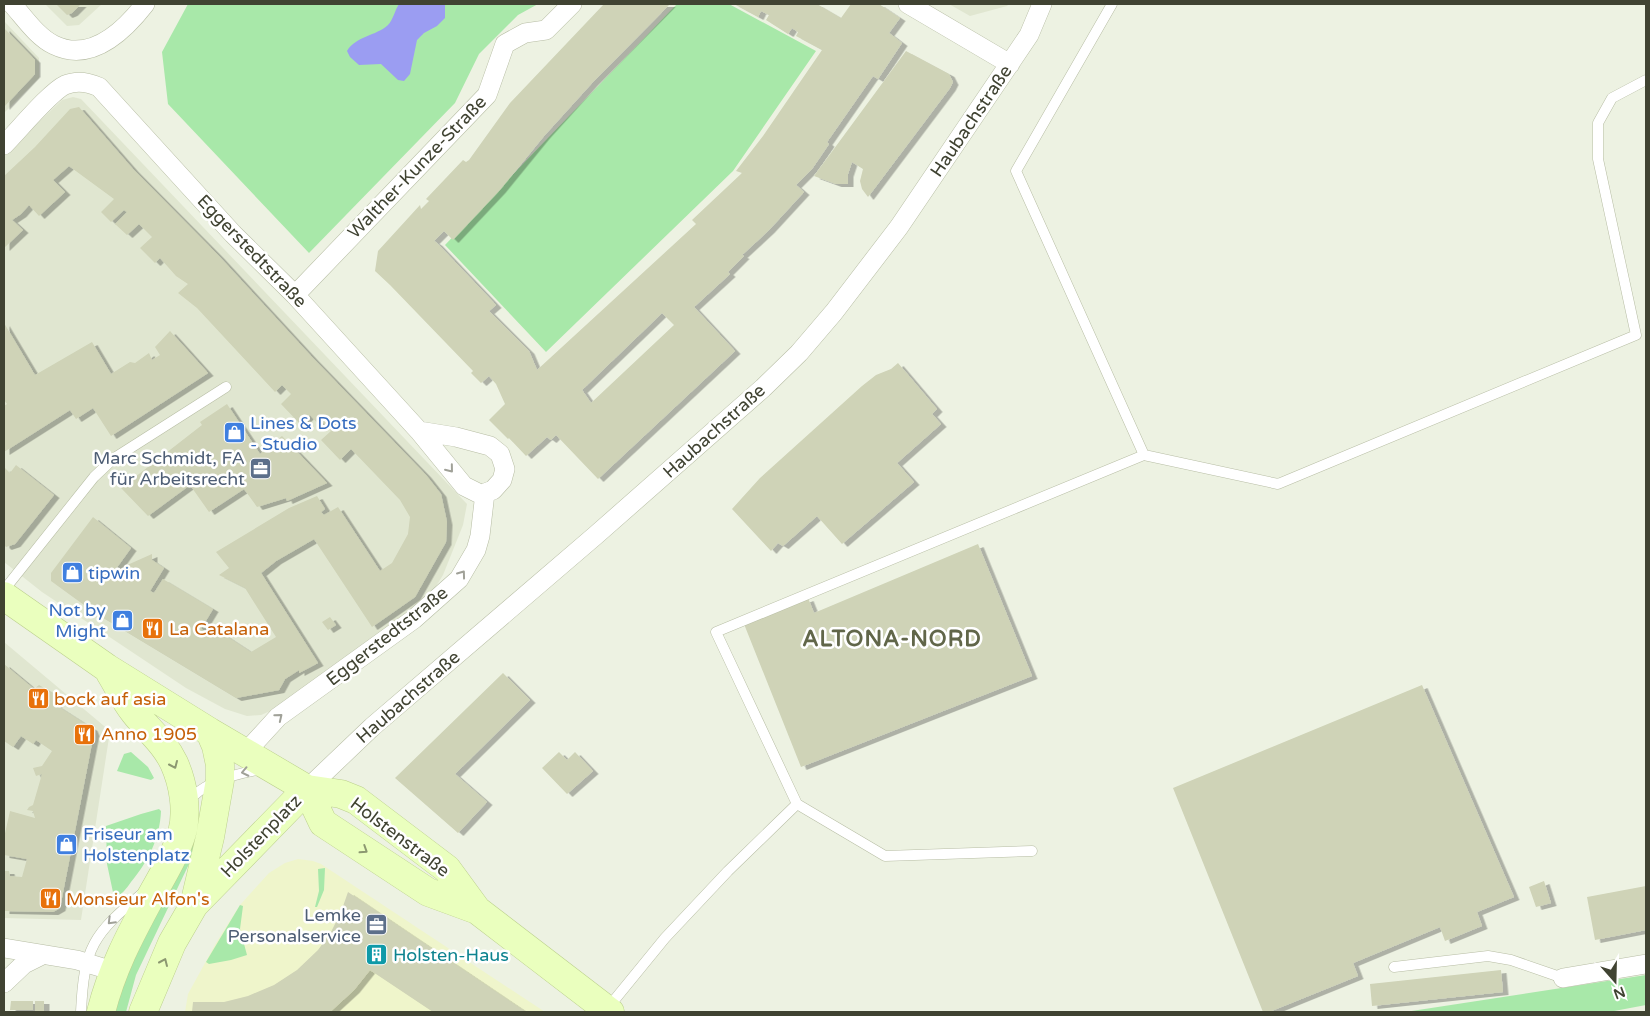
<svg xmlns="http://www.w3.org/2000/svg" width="1650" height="1016" viewBox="0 0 1650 1016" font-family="'Varela Round',sans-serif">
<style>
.residential{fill:#e0e6d0}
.commercial{fill:#eff5cb}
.green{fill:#a8e8a9}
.water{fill:#9b9df2}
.building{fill:#cfd3b7;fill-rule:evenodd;filter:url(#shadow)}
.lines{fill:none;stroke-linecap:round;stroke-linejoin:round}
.lane-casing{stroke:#b7bda4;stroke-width:11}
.street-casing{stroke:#b7bda4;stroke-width:20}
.secondary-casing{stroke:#bcd08d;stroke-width:29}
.lane{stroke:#fff;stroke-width:10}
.street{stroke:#fff;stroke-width:19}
.secondary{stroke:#eaffbe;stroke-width:28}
.oneway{stroke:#a0a198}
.oneway2{stroke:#8c9871}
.labels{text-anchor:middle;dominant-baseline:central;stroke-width:5;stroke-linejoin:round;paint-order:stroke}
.street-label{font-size:18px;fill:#404332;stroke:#fff}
.shop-label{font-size:18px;fill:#366cbe;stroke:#fff;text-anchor:start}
.service-label{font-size:18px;fill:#4e5e75;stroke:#fff;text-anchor:end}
.food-label{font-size:18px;fill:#c56008;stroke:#fff;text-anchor:start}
.culture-label{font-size:18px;fill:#0d838f;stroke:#fff;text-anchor:start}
.district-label{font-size:22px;font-weight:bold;letter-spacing:1px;fill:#616649;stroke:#fff}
</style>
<defs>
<filter id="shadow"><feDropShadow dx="5.5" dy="3" stdDeviation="0" flood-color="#0004"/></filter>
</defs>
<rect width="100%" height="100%" fill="#edf2e2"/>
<!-- residential -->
<path class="residential" d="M45 4H102L79 25 67 26Z
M949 4H1009L1007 6 970 16Z
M4 21 39 58V78L4 113Z
M73 97 81 99 467 504 463 525 443 575 430 596 411 614 275 709 261 715 247 716 225 709 186 688 42 592 4 562V155L62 100Z
M4 642 110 731 81 920 4 918Z"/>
<!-- commercial -->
<path class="commercial" d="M298 859 313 861 321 864 545 1012H185L188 994 216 943 240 905 269 873 285 863Z"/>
<!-- green -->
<path class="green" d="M188 4H538L518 15 479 54 455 103 309 253 168 104 162 52Z
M677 4H729L816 51 733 171 546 352 445 245Z
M131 752 148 767 154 778 151 780 117 771 124 754Z
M159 809 161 811C160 838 148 862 131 882 127 888 121 896 114 897L107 864 106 826 141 814Z
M193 841 194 845 189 864 136 975 126 1012H112L129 954Z
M325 868 324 890 317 907H315L319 891 318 869Z
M240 905 243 906 240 929 247 955 231 960 209 964 206 962Z
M1646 975V1005L1609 1012H1405Z"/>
<!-- water -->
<path class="water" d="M399 4H445V18L437 26 424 33 417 40 410 74 404 81 398 80 381 64 359 65 350 57 347 51C356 36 376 36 388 25 393 20 395 10 399 4Z"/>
<!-- building -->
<path class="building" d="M56 4H81L72 13 67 15Z
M604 4H670L592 83 544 136 500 190 453 240 444 231 434 241 437 243 496 305 489 311 529 351 537 370 696 224 692 220 742 173 736 171 763 136 822 50 796 36 798 32 792 28 788 34 766 20 769 15 761 11 758 17 734 4H817L841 18 851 4H879L900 18 889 33 902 43 878 79 873 76 827 142 829 144 812 169 796 185 804 192 769 230 742 255 744 256 728 272 730 274 694 307 735 351 598 479 556 435 551 440 547 437 526 456 509 438 508 439 489 420 505 404 496 384 489 376 481 383 471 373 473 371 390 285 375 271 378 251 420 205 421 209 429 201 426 199 463 160 466 162 469 160 510 103ZM662 313 674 325 591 403 582 390Z
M4 28 35 60V74L4 107Z
M906 51 949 74 953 82 950 88 868 197 862 189 860 181 863 169 852 162 848 174V184H836L814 176Z
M79 107 133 169 219 256 312 357 426 475 441 494 447 522 446 542 415 597 372 627 314 539 276 561 261 573 318 663 299 673V670L285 679 279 690 236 698 95 613 51 581V573L93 517 131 548 113 573 126 582 134 572 125 566 152 554V560L164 568 150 591 154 593 163 579 213 609 201 629 208 633 211 626 251 652 276 637 245 588 219 575 229 568 216 552 289 508 317 496 325 509 321 512 324 515 338 507 380 571 392 563 408 534 410 517 400 500 351 449 340 460 321 440 331 431 322 421 319 425 310 415 300 424 281 404 291 394 282 385 275 392 197 308 178 293 188 284 176 276 160 258 155 263 140 248 152 237 139 224 127 235 115 224 127 212 124 210 111 222 101 212 114 199 69 166 53 180 65 192 39 216 29 205 21 214 12 220 23 230 4 248V176L35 147 70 109Z
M4 323 35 375 92 342 111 374 130 362 135 363 149 353 152 360 160 355 155 347 170 331 208 373 111 436 93 408 76 419 70 410 4 452V406L7 404 4 400Z
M898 363 937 409 932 414 941 424 897 463 914 482 842 544 817 516 783 546 778 543 771 551 732 509 760 478 862 386 876 375 891 369Z
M227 404 260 454 282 436 327 483 287 501 286 498 257 507 244 489 209 512 190 485 148 516 121 488 202 425 200 422Z
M16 465 54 495 15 544 6 547 4 545V470L5 468 10 473Z
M978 544 1032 676 801 767 744 624 808 598 814 613Z
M330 617 336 625 328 630 322 622Z
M4 664 34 689 39 685 61 698 56 705 92 728 94 733 60 908 53 912 4 911V871H9L10 876 22 877 27 859 4 855V838L10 811 35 818 33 811 27 810 29 807 33 805 42 774 36 776 33 768 42 766 52 751 36 740 33 744 21 736 13 747 4 741Z
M503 673 530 700 455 774 487 802 458 833 395 778Z
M1422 685 1514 897 1477 912 1482 926 1445 941 1440 927 1353 963 1358 976 1269 1012H1263L1173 788Z
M559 752 567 760 575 752 593 771 567 794 542 768Z
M1544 881 1551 903 1536 907 1529 887Z
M1646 886V930L1595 940 1587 897Z
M348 892 526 1012H433L370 970 354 990 330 1012H192L193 1002H224L248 996 274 985 297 970 318 950 331 932 341 912Z
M1501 970 1503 992 1372 1006 1370 984Z
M11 1001H33V1010H10Z
M35 1001H44V1011H35Z"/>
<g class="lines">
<defs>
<path id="lane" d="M1112 4 1016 171 1144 455
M4 590 94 477 113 459 226 387
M189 801C204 781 239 773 263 769
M797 804 716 632 1144 455 1278 484 1636 335 1598 159V123L1612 98 1646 80
M1394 967 1488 956 1511 960 1563 978
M607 1009 665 938 728 871 797 804 885 856 1032 851
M81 1012C84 947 93 934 143 893"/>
<path id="street" d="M12 4C24 17 37 37 54 45 91 63 124 31 145 4
M908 4 1010 64
M4 145C18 131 50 92 65 85 77 80 88 82 99 87L233 234 295 295 419 431 464 486 480 494 485 493 493 490 502 480 505 469 500 454 490 446 456 437 419 431
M295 295 487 95 505 44 525 33 546 30 572 4
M246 752 278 717 414 619 459 579 476 550 480 536 485 493
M307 789 372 727 596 535 763 388 799 353 834 312 899 227 1029 35 1042 4
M4 948 77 960 113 971
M1563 978 1646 964
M4 983 24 964 42 955"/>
<path id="secondary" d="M4 596 107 668 210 732 307 789 341 794 356 800 447 869 477 910
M307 789 323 823 428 892 477 910 610 1012
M194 905 210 837 220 780V765L216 746 210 732
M101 1012C112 969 129 937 150 898 161 878 176 854 182 833 188 810 183 783 174 763 164 742 148 730 134 712 125 701 118 686 110 673
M143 1012 172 943 194 905 307 789"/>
</defs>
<!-- lane casing -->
<use href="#lane" class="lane-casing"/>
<!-- street casing -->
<use href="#street" class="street-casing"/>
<!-- secondary casing -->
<use href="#secondary" class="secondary-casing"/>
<!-- lane -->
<use href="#lane" class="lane"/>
<!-- street -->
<use href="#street" class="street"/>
<!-- secondary -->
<use href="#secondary" class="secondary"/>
</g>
<!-- one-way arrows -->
<defs><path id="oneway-chevron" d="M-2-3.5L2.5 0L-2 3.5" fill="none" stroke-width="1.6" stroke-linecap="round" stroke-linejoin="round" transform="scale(1.25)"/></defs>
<g class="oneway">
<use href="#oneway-chevron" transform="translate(450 469) rotate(51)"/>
<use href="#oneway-chevron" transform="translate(462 574) rotate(-54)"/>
<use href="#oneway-chevron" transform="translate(279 717) rotate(-39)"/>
<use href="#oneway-chevron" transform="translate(245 772) rotate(168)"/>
<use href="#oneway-chevron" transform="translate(111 921) rotate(135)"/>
</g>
<g class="oneway2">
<use href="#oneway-chevron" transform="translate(174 765) rotate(66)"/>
<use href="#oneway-chevron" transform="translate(364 850) rotate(33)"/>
<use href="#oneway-chevron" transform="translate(164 962) rotate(-66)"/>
</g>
<!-- icons -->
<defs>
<symbol id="shop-square" viewBox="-11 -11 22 22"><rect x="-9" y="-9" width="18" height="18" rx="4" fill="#3f7fe0" stroke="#fff"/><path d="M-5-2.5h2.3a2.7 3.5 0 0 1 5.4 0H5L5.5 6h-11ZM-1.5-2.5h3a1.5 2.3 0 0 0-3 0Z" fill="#fff"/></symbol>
<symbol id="office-square" viewBox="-11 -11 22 22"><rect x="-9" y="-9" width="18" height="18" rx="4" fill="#5c6f8a" stroke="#fff"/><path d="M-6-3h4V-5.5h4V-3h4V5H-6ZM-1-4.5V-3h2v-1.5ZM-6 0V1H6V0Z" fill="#fff"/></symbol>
<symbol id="restaurant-square" viewBox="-11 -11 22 22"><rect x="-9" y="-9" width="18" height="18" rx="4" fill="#e8710a" stroke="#fff"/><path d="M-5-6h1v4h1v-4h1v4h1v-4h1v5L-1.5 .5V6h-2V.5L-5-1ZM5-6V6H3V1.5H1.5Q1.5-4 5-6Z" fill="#fff"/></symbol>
<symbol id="building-square" viewBox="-11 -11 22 22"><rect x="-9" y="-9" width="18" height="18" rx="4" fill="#0f9aa8" stroke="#fff"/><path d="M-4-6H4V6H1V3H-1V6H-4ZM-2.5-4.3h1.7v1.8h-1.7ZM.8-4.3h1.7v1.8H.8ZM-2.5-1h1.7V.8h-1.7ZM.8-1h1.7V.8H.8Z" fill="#fff"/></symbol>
</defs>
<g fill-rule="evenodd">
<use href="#shop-square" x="222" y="420" width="25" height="25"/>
<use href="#office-square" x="248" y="456" width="25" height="25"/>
<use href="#shop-square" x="60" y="560" width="25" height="25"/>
<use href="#shop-square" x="110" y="608" width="25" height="25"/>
<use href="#restaurant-square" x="140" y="616" width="25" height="25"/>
<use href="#restaurant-square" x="26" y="686" width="25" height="25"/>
<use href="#restaurant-square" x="72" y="722" width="25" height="25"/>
<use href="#shop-square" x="54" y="832" width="25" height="25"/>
<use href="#restaurant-square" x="38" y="886" width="25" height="25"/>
<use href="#office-square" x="364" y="912" width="25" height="25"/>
<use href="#building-square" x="364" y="942" width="25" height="25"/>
</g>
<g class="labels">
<!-- street labels -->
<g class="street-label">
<text transform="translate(971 121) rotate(-56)">Haubachstraße</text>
<text transform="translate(417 167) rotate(-46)">Walther-Kunze-Straße</text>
<text transform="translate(252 251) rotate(46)">Eggerstedtstraße</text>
<text transform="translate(714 431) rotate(-42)">Haubachstraße</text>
<text transform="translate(387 636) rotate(-38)">Eggerstedtstraße</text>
<text transform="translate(408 697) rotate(-41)">Haubachstraße</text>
<text transform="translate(261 836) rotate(-46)">Holstenplatz</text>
<text transform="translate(400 837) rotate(37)">Holstenstraße</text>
</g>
<!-- shop labels -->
<g class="shop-label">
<text x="250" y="423">Lines &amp; Dots<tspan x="250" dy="21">- Studio</tspan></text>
<text x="88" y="573">tipwin</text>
<text x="106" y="610" text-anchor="end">Not by<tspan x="106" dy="21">Might</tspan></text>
<text x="83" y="834">Friseur am<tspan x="83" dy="21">Holstenplatz</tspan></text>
</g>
<!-- service labels -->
<g class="service-label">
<text x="245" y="458">Marc Schmidt, FA<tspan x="245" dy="21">für Arbeitsrecht</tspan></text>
<text x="361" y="915">Lemke<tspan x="361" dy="21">Personalservice</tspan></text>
</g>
<!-- food labels -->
<g class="food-label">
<text x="169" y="629">La Catalana</text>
<text x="54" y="699">bock auf asia</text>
<text x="101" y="734">Anno 1905</text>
<text x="66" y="899">Monsieur Alfon's</text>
</g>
<!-- culture labels -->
<g class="culture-label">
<text x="393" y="955">Holsten-Haus</text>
</g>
<!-- district labels -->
<g class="district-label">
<text x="892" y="639">ALTONA-NORD</text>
</g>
</g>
<!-- border -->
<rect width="1650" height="1016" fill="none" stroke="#404332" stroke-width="10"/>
<!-- north arrow -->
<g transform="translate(1615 981) rotate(160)" stroke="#ffffff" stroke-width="4" paint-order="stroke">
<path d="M0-4L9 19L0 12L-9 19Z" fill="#404332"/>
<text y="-8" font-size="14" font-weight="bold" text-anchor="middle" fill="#404332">N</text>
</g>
</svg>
